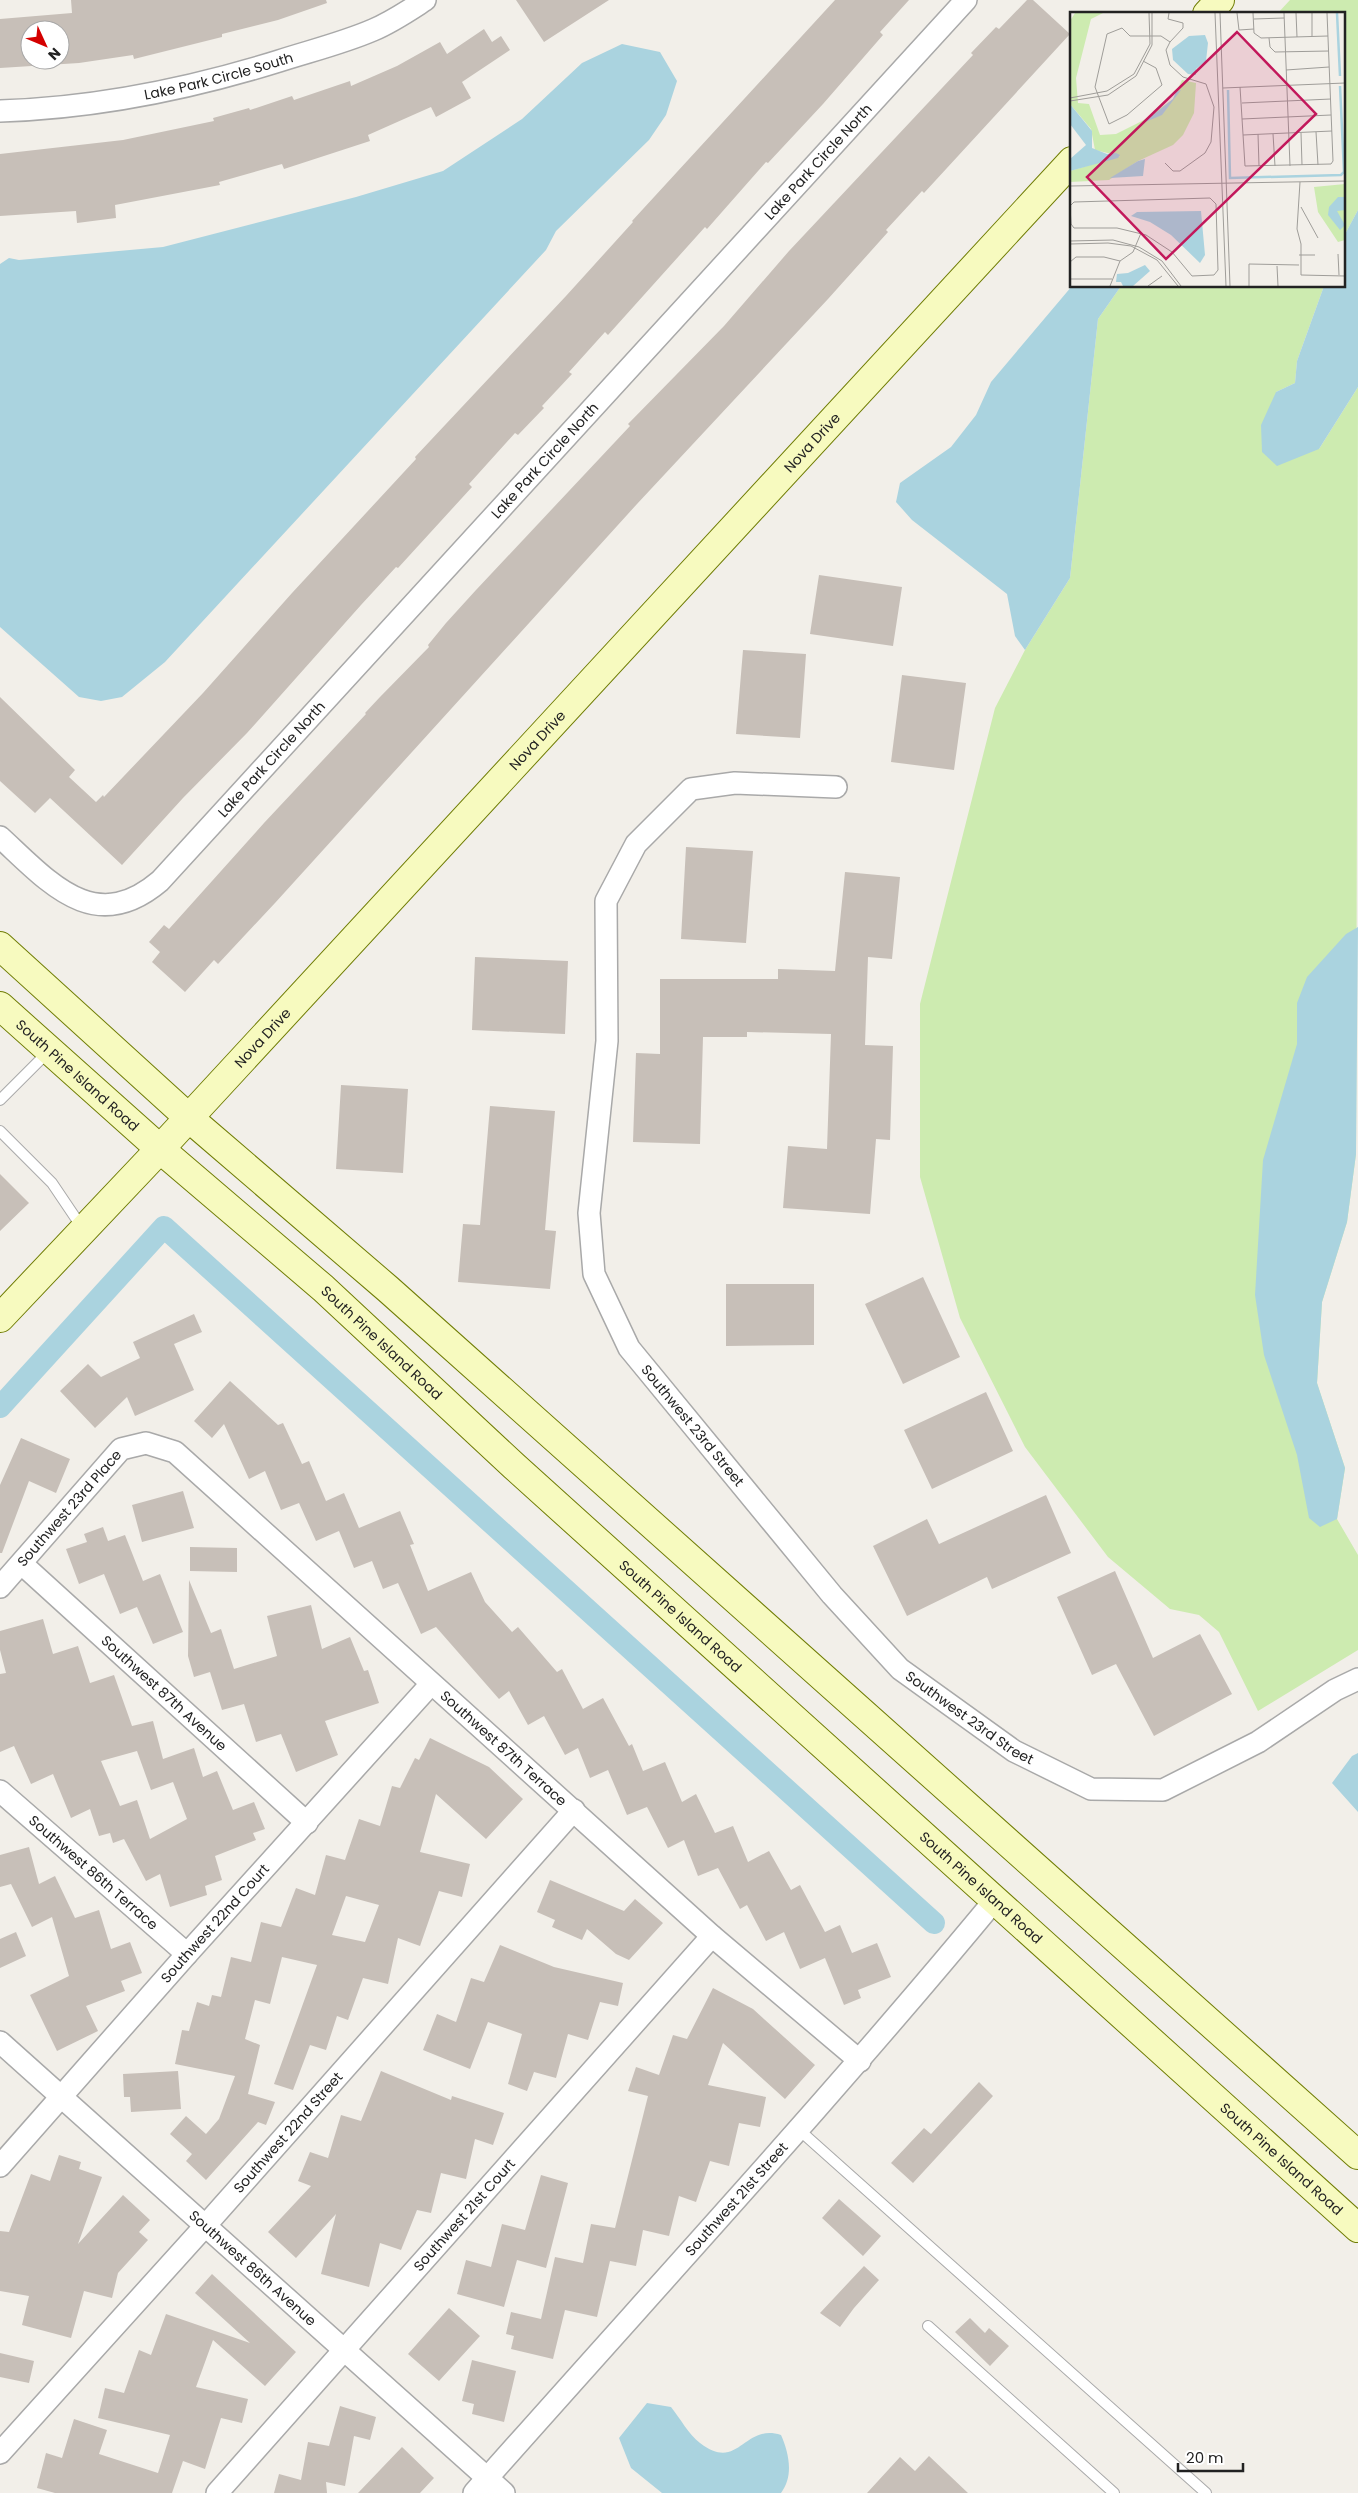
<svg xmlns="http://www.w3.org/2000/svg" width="1358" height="2493" viewBox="0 0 1358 2493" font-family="Poppins,sans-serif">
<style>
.grass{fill:#cdebb0}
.water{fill:#aad3df}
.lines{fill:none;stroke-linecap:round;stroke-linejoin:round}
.canal{stroke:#aad3df;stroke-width:22}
.building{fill:#c7bfb8;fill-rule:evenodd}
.lane-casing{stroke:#a9a9a9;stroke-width:12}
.street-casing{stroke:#a9a9a9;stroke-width:24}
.secondary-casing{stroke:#707d05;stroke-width:30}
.lane{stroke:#fff;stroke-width:10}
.street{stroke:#fff;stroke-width:21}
.secondary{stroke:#f7fabf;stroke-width:28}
.labels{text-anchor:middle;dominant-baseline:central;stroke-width:4;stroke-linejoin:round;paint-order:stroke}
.street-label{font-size:14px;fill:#222;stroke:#fff}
.inset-river{fill:none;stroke:#aad3df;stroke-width:2.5}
.inset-road{fill:none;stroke:#9f9d99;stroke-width:1}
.view{fill:#c2185b;fill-opacity:0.15;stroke:#c2185b;stroke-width:2.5}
.inset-edge{fill:none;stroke:#222;stroke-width:2.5}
</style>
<rect width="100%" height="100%" fill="#f2efe9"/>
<!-- grass -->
<path class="grass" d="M1290 0H1358V210L1344 236V14H1277Z
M1121 286H1324L1297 361 1295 383 1276 392 1319 449 1358 387 1356 1154 1347 1222 1322 1302 1317 1383 1345 1468 1337 1519 1358 1555V1650L1258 1711 1219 1632 1199 1615 1170 1609 1108 1557 1025 1447 960 1318 920 1177V1004L995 708 1025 650 1070 578 1098 319Z"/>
<!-- water -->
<path class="water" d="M622 44 660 52 677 81 666 115 649 140 556 231 546 250 165 662 122 697 101 701 79 697 0 627V264L9 258 19 260 163 247 356 197 443 171 522 119 582 63Z
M1358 210V387L1319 449 1277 466 1262 452 1261 425 1276 392 1295 383 1297 361 1324 286H1344V236Z
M1072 286H1121L1098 319 1070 578 1025 650 1015 636 1007 594 912 520 896 502 900 483 951 447 976 415 991 382Z
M1358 927 1356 1154 1347 1222 1322 1302 1317 1383 1345 1468 1337 1519 1320 1527 1309 1518 1297 1455 1264 1355 1255 1295 1263 1160 1297 1044V1003L1307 977 1346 934Z
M1358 1753V1812L1332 1783 1352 1756Z
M647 2403 671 2407C680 2418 689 2435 700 2443 739 2473 743 2423 781 2435 789 2453 794 2476 781 2493H662L631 2468 619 2438Z"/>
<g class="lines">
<!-- canal -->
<path class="canal" d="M0 1407 164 1227 934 1923"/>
</g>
<!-- building -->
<path class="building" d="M71 0H326L327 3 278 20 222 34V37L134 59 133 55 79 63 0 68V19L72 13ZM30 30H60V60H30Z
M516 0H609L544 42Z
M835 0H909L880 32 883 35 823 104 768 163 766 162 707 229 705 227 608 335 605 332 569 372 572 374 542 406 544 408 518 435 515 433 469 484 472 487 398 568 396 567 361 605 247 733 183 798 122 865 50 798 35 813 0 781V697L75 770 69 777 96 802 103 795 104 797 203 693 292 593 416 459 415 457 566 296 633 222 632 221Z
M1027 0H1033L1070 34 924 193 922 191 886 230 888 232 828 299 637 504 275 903 218 964 214 960 185 992 152 962 160 952 149 942 164 925 169 929 264 823 366 714 365 713 380 697 429 647 428 645 446 623 476 590 630 426 628 424 724 326 789 251 973 55 971 53 996 27 999 29Z
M484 29 492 42 501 36 510 50 462 82 471 98 436 117 431 107 368 135 370 141 284 169 282 164 219 182 220 185 115 205 116 218 77 223 76 211 0 216V154L123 140 214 121 213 118 249 108 250 110 292 96 294 100 350 81 351 86 397 66 440 42 447 54Z
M819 575 902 587 893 646 810 634Z
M743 650 806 654 800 738 736 734Z
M902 675 966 683 954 770 891 762Z
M686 847 753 851 746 943 681 939Z
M845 872 900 877 892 959 868 957 865 1045 893 1046 890 1140 876 1139 870 1214 783 1208 788 1146 827 1149 831 1034 747 1032V1037H703L700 1144 633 1142 636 1053 660 1054V979H778V969L835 971Z
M475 957 568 961 565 1034 472 1030Z
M341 1085 408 1089 403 1173 336 1169Z
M490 1106 555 1111 545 1230 556 1231 550 1289 458 1282 463 1224 480 1225Z
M0 1174 29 1203 0 1231Z
M923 1277 960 1357 903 1384 865 1304Z
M726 1284H814V1345L726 1346Z
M194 1314 202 1332 174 1344 194 1390 135 1416 127 1397 95 1428 60 1391 88 1364 101 1377 140 1358 133 1342Z
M230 1381 278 1425 283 1423 302 1464 309 1461 326 1501 344 1493 359 1528 400 1511 414 1544 410 1545 428 1591 471 1572 485 1602 512 1632 518 1627 557 1672 562 1669 583 1709 603 1698 629 1746 632 1744 643 1771 665 1762 682 1802 696 1794 715 1833 733 1826 748 1862 769 1851 791 1890 800 1885 825 1932 840 1925 852 1953 877 1943 891 1977 858 1990 861 1998 844 2005 825 1958 800 1969 784 1932 766 1941 747 1905 740 1909 718 1868 698 1876 684 1840 668 1848 647 1807 627 1815 608 1770 590 1778 578 1748 565 1755 544 1716 528 1725 509 1691 499 1699 436 1627 421 1634 398 1583 383 1589 372 1561 354 1568 339 1531 316 1541 299 1503 281 1510 265 1471 249 1479 224 1424 212 1438 194 1421Z
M986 1392 1013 1451 932 1489 904 1430Z
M21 1438 70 1459 56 1493 29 1481 2 1553H0V1485Z
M183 1491 194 1528 142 1542 132 1505Z
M1046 1495 1071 1553 992 1589 987 1577 907 1616 873 1546 927 1519 939 1544Z
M103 1527 108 1541 125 1535 143 1581 160 1574 183 1632 153 1644 137 1607 120 1614 104 1574 79 1584 66 1549 87 1542 84 1534Z
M190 1547 237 1548V1572L190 1571Z
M1115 1571 1153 1658 1200 1634 1232 1694 1154 1736 1116 1664 1092 1675 1057 1597Z
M189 1580 211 1633 221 1629 234 1669 277 1656 267 1616 311 1605 322 1649 350 1637 364 1671 368 1670 379 1703 325 1721 338 1755 296 1772 281 1734 256 1742 244 1704 222 1710 210 1672 194 1677 188 1656Z
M43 1619 53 1654 78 1646 90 1683 114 1675 132 1726 153 1721 163 1759 194 1748 203 1777 217 1771 233 1810 254 1802 265 1829 253 1833 256 1840 215 1856 222 1880 205 1886 207 1895 170 1907 160 1874 146 1881 124 1839 113 1843 110 1833 99 1836 90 1809 71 1818 53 1774 31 1784 14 1746 0 1752V1674L6 1673 0 1650V1631ZM137 1751 151 1790 173 1782 187 1819 150 1839 137 1800 120 1806 101 1761Z
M430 1738 489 1767 523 1799 486 1839 436 1794 420 1852 470 1864 462 1897 439 1891 420 1946 398 1938 388 1984 363 1978 348 2020 337 2016 326 2050 310 2045 293 2090 274 2084 317 1965 282 1957 270 2004 255 2000 245 2039 260 2045 248 2094 275 2102 266 2125 258 2122 206 2180 186 2161 192 2154 170 2134 186 2116 206 2134 219 2119 235 2076 175 2064 182 2030 189 2031 197 2002 209 2006 212 1995 221 1997 231 1957 251 1962 261 1922 281 1927 296 1888 315 1895 326 1855 345 1860 359 1819 380 1826 392 1786 400 1788 415 1758 419 1760ZM346 1896 379 1905 365 1942 332 1935Z
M29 1847 39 1884 55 1876 75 1918 99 1910 111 1949 130 1942 142 1973 121 1981 125 1991 86 2006 98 2031 57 2051 30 1995 69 1976 52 1917 32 1927 11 1884 0 1887V1855Z
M550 1880 624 1911 635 1899 663 1923 629 1960 616 1954 587 1929 582 1940 552 1927 555 1920 537 1912Z
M16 1932 26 1956 0 1968V1939Z
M500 1945 554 1967 623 1983 618 2006 600 2002 588 2040 568 2034 556 2078 534 2072 527 2091 508 2084 522 2034 488 2022 470 2069 423 2050 437 2014 456 2022 471 1978 484 1982Z
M713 1988 753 2009 815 2065 785 2099 723 2043 708 2085 766 2097 760 2127 739 2123 729 2166 710 2161 696 2202 679 2196 669 2236 643 2230 636 2266 610 2261 597 2317 565 2310 553 2359 511 2349 514 2336 506 2334 511 2312 541 2319 555 2257 583 2263 591 2224 615 2228 648 2096 628 2091 636 2067 659 2075 673 2035 687 2039Z
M178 2071 181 2109 131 2112 130 2097H124L123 2074Z
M381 2071 451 2100 452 2096 504 2113 493 2145 475 2139 466 2179 441 2173 431 2213 417 2210 401 2250 380 2243 369 2287 321 2274 336 2214 296 2258 268 2232 311 2186 298 2181 310 2152 328 2158 341 2115 361 2121Z
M979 2082 993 2096 913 2183 891 2163 924 2128 931 2134Z
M59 2155 81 2162 79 2169 102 2177 78 2244 123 2195 150 2220 139 2232 148 2240 118 2273 112 2298 84 2291 71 2338 22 2325 29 2296 0 2291V2231L9 2232 31 2174 50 2181Z
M541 2175 568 2183 546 2268 517 2260 504 2307 457 2294 466 2260 491 2267 502 2224 525 2230Z
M839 2199 881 2236 863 2256 822 2218Z
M864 2266 879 2280 854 2308 840 2327 820 2313Z
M212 2274 296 2352 265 2386 213 2340 196 2387 248 2399 242 2423 221 2418 205 2469 183 2461 172 2493H55L37 2488 46 2453 62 2458 74 2419 107 2430 99 2454 158 2473 170 2435 98 2418 105 2388 124 2393 139 2350 151 2355 166 2314 250 2343 195 2293Z
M449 2308 480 2336 439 2381 408 2354Z
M970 2318 985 2333 989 2328 1009 2346 990 2366 955 2332Z
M0 2353 34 2361 29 2383 0 2377Z
M472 2360 516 2371 504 2422 472 2414 474 2404 462 2401Z
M340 2406 376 2417 370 2440 354 2436 345 2486 326 2482 327 2493H274L279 2474 301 2480 308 2442 329 2446Z
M402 2447 434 2478 420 2493H358Z
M929 2456 968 2493H867L900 2457 915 2471Z"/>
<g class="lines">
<defs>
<path id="lane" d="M0 1100 49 1051
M0 1131 52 1183 83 1229
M797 2128 1206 2493
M928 2326 1114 2493"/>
<g id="street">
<path id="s1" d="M0 111C95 108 189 89 279 61 310 51 343 43 373 30 392 22 408 11 425 0"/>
<path id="s2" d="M836 787 735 783 691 789 636 844 606 901 607 1041 589 1213 594 1274 629 1348 832 1595 900 1669 1014 1751 1091 1789 1163 1790 1258 1742 1335 1690 1358 1679"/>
<path id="s3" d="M0 837C49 882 94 937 160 881L966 0"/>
<path id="s4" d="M22 1564 307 1823"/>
<path id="s5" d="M0 1587 121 1449 146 1443 175 1452 712 1936 860 2061"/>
<path id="s6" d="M0 1791 187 1954"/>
<path id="s7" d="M0 2042 504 2493"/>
<path id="s8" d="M0 2166 187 1954 431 1684"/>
<path id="s9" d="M0 2453 205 2226 574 1810"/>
<path id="s10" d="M217 2493 712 1936"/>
<path id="s11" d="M474 2493C648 2296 827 2103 994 1901"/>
</g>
<g id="secondary">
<path d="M1207 14 1220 0"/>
<path d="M0 946 189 1118 388 1289 1358 2155"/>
<path id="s12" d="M0 1006 160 1149 323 1288 514 1466 1358 2228"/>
<path id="s13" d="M0 1318 160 1149 1072 161"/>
</g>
</defs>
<!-- lane casing -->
<use href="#lane" class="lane-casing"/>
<!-- street casing -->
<use href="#street" class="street-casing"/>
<!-- secondary casing -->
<use href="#secondary" class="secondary-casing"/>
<!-- lane -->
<use href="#lane" class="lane"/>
<!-- street -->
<use href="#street" class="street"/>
<!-- secondary -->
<use href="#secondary" class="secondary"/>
</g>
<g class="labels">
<!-- street labels -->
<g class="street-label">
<text stroke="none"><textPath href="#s1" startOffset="222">Lake Park Circle South</textPath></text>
<text stroke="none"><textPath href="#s3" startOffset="1164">Lake Park Circle North</textPath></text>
<text stroke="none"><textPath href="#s13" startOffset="1194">Nova Drive</textPath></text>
<text stroke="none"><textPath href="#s3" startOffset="759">Lake Park Circle North</textPath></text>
<text stroke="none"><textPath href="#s13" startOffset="789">Nova Drive</textPath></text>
<text stroke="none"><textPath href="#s3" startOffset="354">Lake Park Circle North</textPath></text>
<text stroke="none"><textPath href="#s13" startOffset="384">Nova Drive</textPath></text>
<text stroke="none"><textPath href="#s12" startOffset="104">South Pine Island Road</textPath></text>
<text stroke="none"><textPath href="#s12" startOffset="509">South Pine Island Road</textPath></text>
<text stroke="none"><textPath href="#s2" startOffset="844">Southwest 23rd Street</textPath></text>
<text stroke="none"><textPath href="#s5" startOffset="105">Southwest 23rd Place</textPath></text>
<text stroke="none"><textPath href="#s12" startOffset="914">South Pine Island Road</textPath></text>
<text stroke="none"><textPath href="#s4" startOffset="192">Southwest 87th Avenue</textPath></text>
<text stroke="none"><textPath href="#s2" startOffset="1249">Southwest 23rd Street</textPath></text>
<text stroke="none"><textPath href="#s5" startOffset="682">Southwest 87th Terrace</textPath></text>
<text stroke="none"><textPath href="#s6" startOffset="124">Southwest 86th Terrace</textPath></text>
<text stroke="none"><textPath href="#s12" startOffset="1319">South Pine Island Road</textPath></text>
<text stroke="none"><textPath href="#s8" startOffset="324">Southwest 22nd Court</textPath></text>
<text stroke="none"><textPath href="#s9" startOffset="431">Southwest 22nd Street</textPath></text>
<text stroke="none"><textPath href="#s12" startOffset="1724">South Pine Island Road</textPath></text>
<text stroke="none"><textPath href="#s11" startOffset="394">Southwest 21st Street</textPath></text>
<text stroke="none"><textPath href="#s10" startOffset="372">Southwest 21st Court</textPath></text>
<text stroke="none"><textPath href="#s7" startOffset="339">Southwest 86th Avenue</textPath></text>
</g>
</g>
<!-- overview -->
<g transform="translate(1070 12)">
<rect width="275" height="275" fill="#f2efe9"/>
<path d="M5 1H33L21 7 6 66 8 91 19 92 30 123 46 122 74 108 103 87 112 68 126 71 124 101 113 123 103 133 68 149 39 168 0 170V159L50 144 25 138 21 117 0 92V9ZM275 172V228L268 230 248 200 244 175Z" fill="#cdebb0"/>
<path d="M135 23 138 31 136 49 126 57V63L118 62 103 48 102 37 119 24ZM111 78 92 103 73 111 103 87 106 80ZM0 92 22 119V136L37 142 46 141 50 143 48 146 0 159V147L16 133 0 112ZM75 147 73 164 40 166 68 149ZM268 185H275V198L267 199 275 213 270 218 258 203 259 195ZM131 199 135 243 130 251 101 223 80 210 61 204 67 200ZM75 253 80 259 63 274H53L51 270H46L47 262 58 261Z" fill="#aad3df"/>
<path class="inset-river" d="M267 1 270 64M158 78 160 166 271 163 274 160 270 74"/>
<path class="inset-road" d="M99 1 98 7 113 11V16L100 30M145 1 156 274M150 1 160 274M167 1 169 18 184 17M183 1 184 21 191 26 258 24M214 1 220 154M226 1 227 25M242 1V24M184 7 214 6M199 26 200 35 205 40 259 39M73 49 86 56 92 73 57 103 39 112 25 75 37 22 52 16 60 24H91L100 30M216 58 259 55M170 75 175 154 261 152 263 149 257 1M153 76 275 71M0 86 37 79 64 62 80 32 79 1M0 89 38 83 66 64 82 33V1M172 91 261 87M172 107 261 103M246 120 248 153M231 121 232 153M188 122 189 154M203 122 205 154M173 123 262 119M95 151 103 159H110L135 141 141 130 144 95 136 72 113 65 100 53 96 38 100 30M230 170 227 217 231 232V263L275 264M0 174 275 169M140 186 146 192 148 258 144 263 122 264 102 240 76 223 47 216H4L1 212 0 194 4 190ZM231 195 248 226M0 229 43 228 69 235 92 249 111 274M0 232 38 231 61 234 87 248 108 274M268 242 269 263M229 243H245M0 250 6 245H34L50 249 63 240 71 221M207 254 208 274M0 267H42M40 274 50 249M78 274 92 264M179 274V252L229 253"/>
<path class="view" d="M167 20 246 102 96 247 17 165Z"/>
<rect width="275" height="275" class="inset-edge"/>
</g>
<!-- north arrow -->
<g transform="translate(45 45) rotate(134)"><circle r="24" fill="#ffffff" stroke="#a7a7a7"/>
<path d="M0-4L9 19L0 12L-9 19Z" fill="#d40000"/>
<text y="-8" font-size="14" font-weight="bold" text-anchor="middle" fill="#222222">N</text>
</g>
<!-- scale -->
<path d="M1178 2463v8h65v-8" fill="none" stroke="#222222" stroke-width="2.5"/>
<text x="1186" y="2463" font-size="15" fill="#222222" stroke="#ffffff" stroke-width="4" paint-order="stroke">20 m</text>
</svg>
